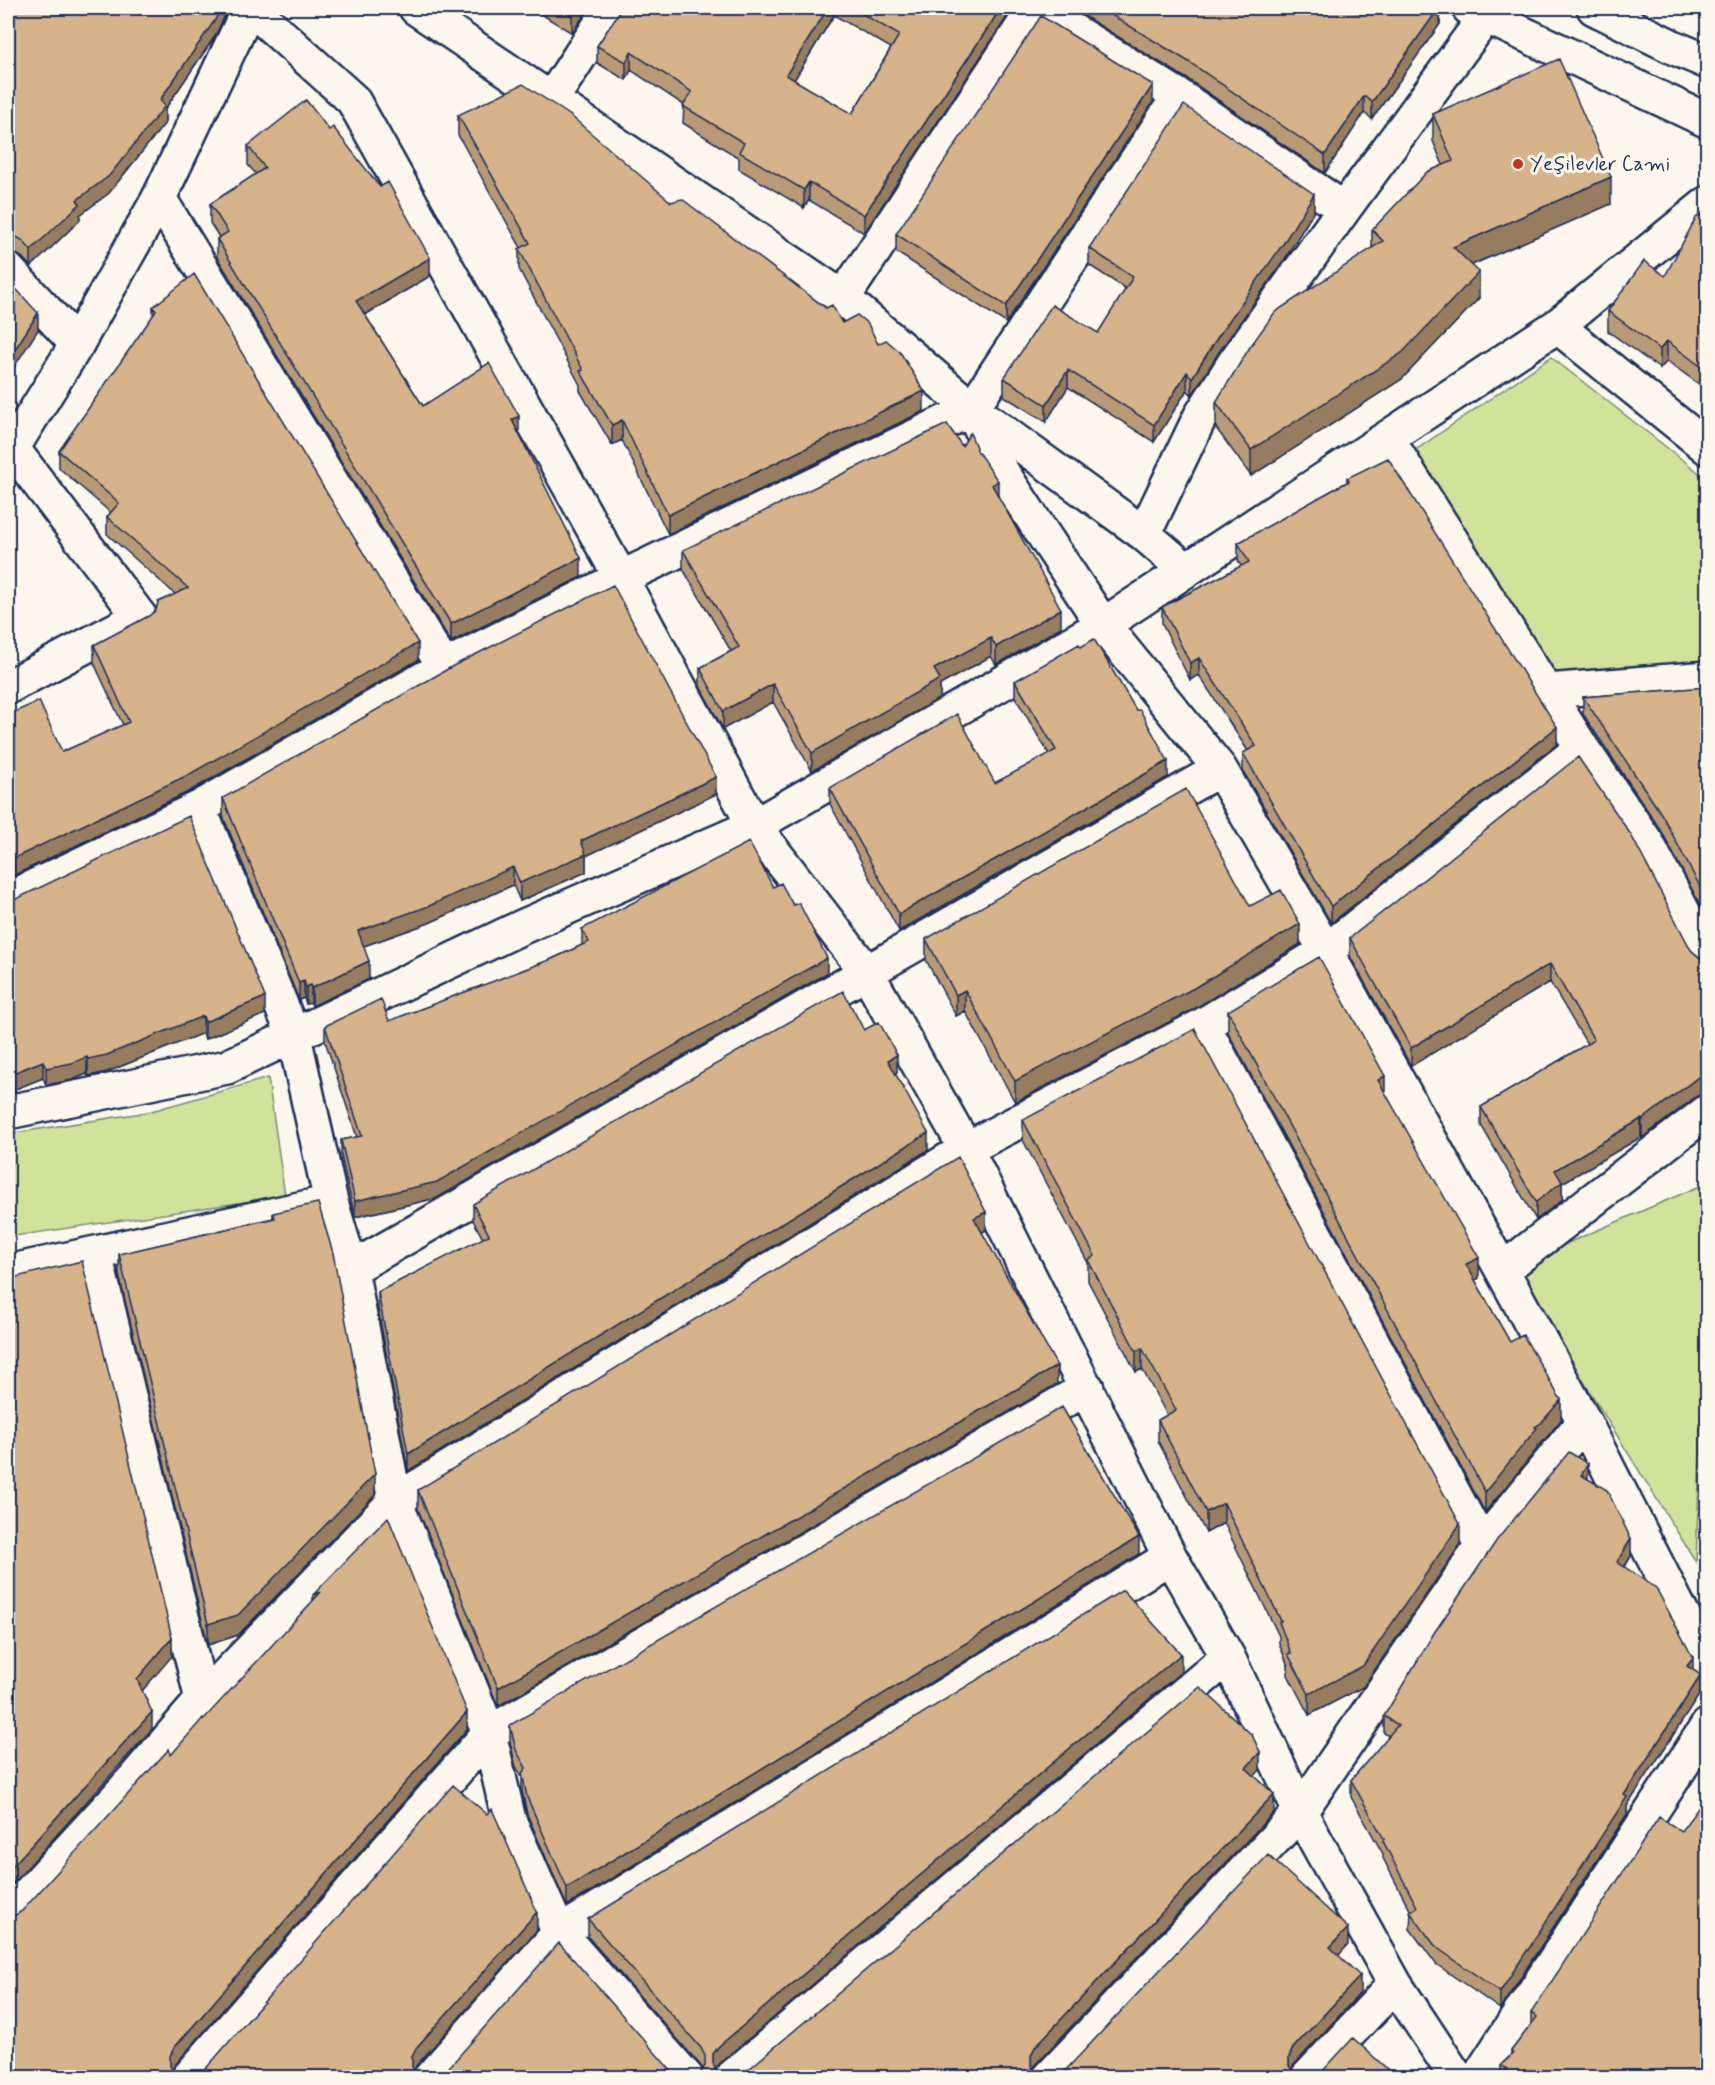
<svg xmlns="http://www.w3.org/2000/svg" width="1715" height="2085" viewBox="0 0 1715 2085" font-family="Mynerve,sans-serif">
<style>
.green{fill:#d0e398;stroke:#76897b;stroke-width:1.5}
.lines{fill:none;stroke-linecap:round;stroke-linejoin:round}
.street-casing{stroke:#1b2f5e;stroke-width:38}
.secondary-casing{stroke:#1b2f5e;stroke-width:38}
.street{stroke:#fbf7ec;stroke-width:33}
.secondary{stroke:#fbf7ec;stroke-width:33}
.wall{fill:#b89a75;stroke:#1b2f5e;stroke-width:1.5;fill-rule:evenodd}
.shaded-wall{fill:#967d5f;stroke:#1b2f5e;stroke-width:1.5}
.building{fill:#d6b388;stroke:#1b2f5e;stroke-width:1.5}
.poi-dot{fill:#c8321e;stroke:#fbf7ec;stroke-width:2}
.labels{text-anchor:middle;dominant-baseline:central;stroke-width:6;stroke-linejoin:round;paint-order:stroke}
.poi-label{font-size:20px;fill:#1b2f5e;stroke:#fbf7ec;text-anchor:start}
</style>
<rect width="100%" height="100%" fill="#fbf7ec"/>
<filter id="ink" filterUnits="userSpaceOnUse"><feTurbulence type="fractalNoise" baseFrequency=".0167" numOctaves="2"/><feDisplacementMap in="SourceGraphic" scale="12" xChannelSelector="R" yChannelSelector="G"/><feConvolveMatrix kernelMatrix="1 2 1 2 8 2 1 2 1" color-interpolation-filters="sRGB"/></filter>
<g filter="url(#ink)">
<!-- green -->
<path class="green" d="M1551 357 1707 479V664L1544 678 1404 458Z
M268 1078 285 1196 8 1237V1134L148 1112Z
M1707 1183V1259L1696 1562 1512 1267Z"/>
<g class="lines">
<defs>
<path id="street" d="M251 8 353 100 621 578 754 826 866 971 966 1149 1170 1557 1228 1657 1300 1812 1395 1984 1457 2078
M416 8 843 298 972 409 994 460 1103 625 1220 769 1326 951 1502 1270 1584 1421 1708 1665
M1036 8 1179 96 1344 209
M551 100 611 8
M159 198 444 667
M8 270 77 344
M843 298 1035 8
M1557 326 1708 448
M973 410 1144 534 1186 570
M1387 438 1582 748 1647 843 1708 959
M1144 534 1200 417 1234 363 1344 209 1486 16
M8 687 140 617 12 448
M1547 691 1708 678
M199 808 294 1036 331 1202 351 1269 395 1501 489 1733 509 1820 559 1933 687 2078
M8 899 199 808 444 667 621 578 972 409 1179 96
M1203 1025 1482 1546
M8 1112 227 1067 522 927 754 826 1103 625 1557 326 1708 203
M95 1254 202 1700
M351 1269 1220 769
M1502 1270 1708 1111
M8 1272 318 1205
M8 1916 133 1780 202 1700 395 1501 966 1149 1203 1025 1326 951 1582 748
M188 2078 489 1733 1087 1388
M430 2078 559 1933 1170 1557
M731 2078 1228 1657
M1049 2078 1300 1812 1482 1546 1584 1421
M1307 2078 1395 1984
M1478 2078 1708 1725"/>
<path id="secondary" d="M1469 8 1708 121
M1594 8 1675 48 1708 62
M8 455 77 344 159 198 249 8"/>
</defs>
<!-- street casing -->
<use href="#street" class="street-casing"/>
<!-- secondary casing -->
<use href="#secondary" class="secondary-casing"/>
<!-- street -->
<use href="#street" class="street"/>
<!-- secondary -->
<use href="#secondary" class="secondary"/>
</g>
<!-- wall -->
<path class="wall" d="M8 8H228V9L215 36 165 109V123L109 193 80 215V220L31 267 22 257 13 252H8Z
M531 8H589L572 33Z
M622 8H1013L864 233 809 200 804 208 739 169V158L683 123 684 105 631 70 626 80 597 63V46ZM834 15 891 48 852 114 794 80Z
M1071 8H1440V24L1372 119 1364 113 1325 173 1189 80Z
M1153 102 1006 323 896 252V234Z
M1433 114 1611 204 1472 265 1479 298 1402 379 1251 476 1216 428V402L1372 249V230L1443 165 1433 141Z
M458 115 671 202 842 323 878 344 924 411 668 534 622 440 612 445 580 391V385L519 269V249L521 248 458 135Z
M248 146 430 276 365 315 423 406 519 433 581 577 451 642 217 257V239L219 237 210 223V204L256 174 248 165Z
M1314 211 1283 262 1219 352 1192 395 1187 390 1154 442 1068 387 1046 422 1004 396V378L1098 333 1126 289 1089 265V248Z
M1707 213V390L1667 361 1660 369 1608 331V311L1665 276Z
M153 307 418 660 190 791 8 878V715L62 752 123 725 94 663V645L149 616 175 594 107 534V517L111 513 59 468V451L153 316Z
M962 446 998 496 1061 627 996 665 991 656 940 685V698L812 771 773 702 723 729 700 686V668L731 651 683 569V550Z
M1347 478 1557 744 1331 923 1243 771V753L1248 751 1199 675 1190 680 1162 624V607L1241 566 1238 560V543L1347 482Z
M1015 681 1168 777 899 931 830 804V788L995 783 1049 754 1015 697Z
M1707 687V918L1662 832 1583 714V697Z
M716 794 586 856V872L520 901 513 885 429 923 364 946 369 979 312 1006 311 1003 306 1004 304 998 299 1000 223 816V798Z
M773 887 827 973 437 1198 355 1217 341 1156V1140L357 1137 325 1041V1026L389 1021 552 959 582 945V929Z
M8 900 265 1014 205 1039 203 1033 107 1072 88 1076 87 1074 72 1080 46 1085 43 1078 13 1090 8 1077Z
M1250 906 1300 944 1194 1009 1015 1102 965 1011 956 1016 926 960V939Z
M1350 938 1691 950 1699 957 1707 960V1093H1705L1697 1096 1642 1138 1641 1137 1562 1183V1200L1536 1220 1481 1125V1107L1587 1044 1550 982 1411 1066 1350 956Z
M1228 1011 1385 1093 1479 1278 1475 1280 1510 1342 1561 1420 1541 1444 1537 1446V1449L1485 1512 1228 1032Z
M897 1072 895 1073 928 1150 408 1471 378 1309V1292L483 1239 473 1220V1204Z
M1023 1120 1460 1545 1363 1687 1309 1715 1288 1675V1666L1279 1643V1636L1224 1523 1206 1533 1158 1441V1420L1167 1415 1142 1369 1136 1372 1088 1281V1263L1023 1140Z
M273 1213 375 1495 238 1635 208 1645 119 1275V1254L273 1218Z
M986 1230 982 1232 1057 1384 498 1706 418 1509V1490Z
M1588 1479 1631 1556 1625 1567 1693 1669 1701 1692 1627 1806V1814L1500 2009 1436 1964 1410 1929 1411 1912 1383 1858V1854L1351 1797V1780L1389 1736 1384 1733V1716Z
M1139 1554 567 1906 527 1814 522 1791V1777L516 1767 510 1742V1725Z
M1181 1672 719 2064 715 2069 716 2072 699 2075 703 2069 701 2066 588 1937V1919Z
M1681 1831 1501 2078V2065L1511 2055V2051L1531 2025V2013Z"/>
<!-- shaded-wall -->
<path class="shaded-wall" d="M221 8H228V9L215 36 165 109V123L109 193 80 215V220L31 267V250L77 200 160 100Z
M577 8H589L572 33V16Z
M828 8H834V15L786 93V75Z
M1001 8H1013L864 233V215Z
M1439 8H1440V24L1372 119V102Z
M631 52V70L626 80V62Z
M1153 85V102L1006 323V306Z
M1364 96V113L1325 173V155Z
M1611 177V204L1453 273V247Z
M809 182V200L804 208V190Z
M1314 194V211L1283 262 1219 352 1192 395V378L1219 335Z
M430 258V276L356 320V301Z
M1479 272V298L1402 379 1251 476V450Z
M38 313V330L12 370 8 378V362L12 354Z
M1667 341V361L1660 369V349Z
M1068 370V387L1046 422V405Z
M1187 372V390L1154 442V425Z
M924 391V411L668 534V515Z
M519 416V434L512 420Z
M622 420V440L612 445V425Z
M998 481V499L992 485Z
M581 558V577L451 642V624Z
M1061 609V627L996 665V647Z
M991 638V656L940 685V698L812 771V753L934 669Z
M418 643V660L190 791 8 878V861Z
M1199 658V675L1190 680V663Z
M773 684V702L723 729V711Z
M1557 727V744L1331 923V906Z
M1168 761V777L899 931V914Z
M716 777V794L586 856V872L520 901V883L581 841Z
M513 867V885L429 923 358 948V931Z
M1300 924V944L1194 1009 1015 1102V1081Z
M827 958V973L437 1198 355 1217V1201Z
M369 961V979L312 1006V988Z
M1550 964V982L1411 1066V1048Z
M304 981V998L299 1000V983Z
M311 985V1003L306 1004V987Z
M965 990V1011L956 1016V995Z
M265 997V1014L205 1039V1022Z
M203 1016V1033L107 1072 88 1076V1059Z
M897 1055V1072L888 1077V1060Z
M87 1057V1074L72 1080 46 1085V1068Z
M43 1061V1078L13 1090V1073Z
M1705 1075V1093L1697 1096 1642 1138V1120L1697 1078Z
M1385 1076V1096L1378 1080Z
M1641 1119V1137L1562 1183V1200L1536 1220V1202L1555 1170Z
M928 1133V1150L408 1471V1454Z
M986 1212V1230L974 1237V1218Z
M1479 1258V1278L1466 1285V1264Z
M1142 1348V1369L1136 1372V1351Z
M1057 1366V1384L498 1706V1688Z
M1561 1400V1420L1541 1444 1537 1446V1449L1485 1512V1492L1535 1427Z
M1588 1464V1481L1581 1475Z
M375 1474V1495L238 1635 208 1645V1624Z
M1224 1503V1523L1206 1533V1512Z
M1460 1524V1545L1363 1687 1309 1715V1694Z
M1139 1537V1554L567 1906V1888Z
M1631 1539V1556L1617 1579V1562Z
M321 1592 313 1613V1595Z
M172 1638V1656L137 1697V1679Z
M1181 1654V1672L719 2064 713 2072V2078V2054L719 2046Z
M1693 1658V1675L1687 1666Z
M1701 1675V1692L1627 1806V1814L1500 2009V1992L1624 1795Z
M152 1712V1729L8 1889V1871Z
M467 1712V1729L174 2066 170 2074V2056L174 2048Z
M1260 1752V1770L1246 1786V1768Z
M1274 1794V1812L1035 2065 1031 2074V2056L1035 2047Z
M537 1912V1930L416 2066 412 2075V2057L416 2048Z
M1348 1928V1945L1330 1965V1947Z
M1360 1976V1993L1293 2066 1289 2074V2057L1293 2048Z"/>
<!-- building -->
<path class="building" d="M8 8H221L215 20 160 100 165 106 109 176 77 200 80 204 31 250 22 240 13 235H8Z
M559 8H577L572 16Z
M622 8H828L786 75 852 114 899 35 852 8H1001L864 215 809 182 804 190 739 152 744 143 683 106 692 92 631 52 626 62 597 46Z
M1100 8H1439L1372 102 1364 96 1325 155 1189 62Z
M1041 16 1153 85 1006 306 896 234Z
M1559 59 1611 177 1453 247 1479 272 1402 353 1251 450 1216 402 1250 347 1275 312 1383 241 1372 230 1427 172 1453 161 1433 114Z
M523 84 571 116 671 202 682 199 826 308 832 305 842 323 857 315 868 324 878 344 886 340 900 352 924 391 668 515 622 420 612 425 580 371 583 370 519 249 530 243 458 115Z
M306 100 329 130 333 127 380 187 388 182 430 258 356 301 423 406 489 363 519 416 512 420 581 558 451 624 217 239 228 232 210 204 265 168 248 146Z
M1184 105 1314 194 1283 244 1219 335 1192 378 1187 372 1154 425 1068 370 1046 405 1004 378 1052 305 1098 333 1133 277 1089 248Z
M1704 211 1707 213V371L1667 341 1660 349 1608 311 1644 261 1665 276 1696 218Z
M194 274 418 643 190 774 8 861V715L39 701 62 752 129 722 94 645 149 616 156 610 158 602 188 588 107 517 119 503 59 451 156 311 153 307Z
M8 280 38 313 12 354 8 362Z
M947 424 962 446 970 433 978 452 998 481 992 485 1061 609 996 647 991 638 934 669 940 679 812 753 773 684 723 711 700 668 739 647 683 550Z
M1388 458 1557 727 1331 906 1243 753 1256 746 1199 658 1190 663 1162 607 1249 562 1238 543 1349 481 1347 478Z
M613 585 716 777 581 841 586 854 520 883 513 867 429 906 358 931 369 961 312 988 311 985 306 987 304 981 299 983 223 798 453 666Z
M1094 639 1136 710H1140L1168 761 899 914 830 788 957 714 995 783 1056 750 1015 681 1079 644 1081 647Z
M1707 687V900L1662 815 1583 697Z
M1578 757 1631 835 1691 950 1699 957 1707 960V1075H1705L1697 1078 1642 1120 1641 1119 1555 1170 1562 1182 1536 1202 1481 1107 1594 1040 1550 964 1411 1048 1350 938Z
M1186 789 1250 906 1281 890 1300 924 1194 988 1015 1081 965 990 956 995 926 939Z
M189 816 265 997 205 1022 203 1016 107 1055 88 1059 87 1057 72 1063 46 1068 43 1061 13 1073 8 1060V900L16 899Z
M749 842 773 887 781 883 793 905 799 903 827 958 437 1182 355 1201 341 1140 362 1136 325 1026 381 999 389 1021 552 959 589 942 582 929Z
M1319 957 1385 1076 1378 1080 1479 1258 1466 1264 1510 1342 1523 1335 1561 1400 1541 1423 1535 1427 1537 1428 1485 1492 1228 1011Z
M843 991 864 1030 879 1022 897 1055 888 1060 928 1133 408 1454 378 1292 489 1235 473 1204Z
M1195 1029 1460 1524 1363 1666 1309 1694 1288 1654 1291 1653 1279 1622 1281 1621 1224 1503 1206 1512 1158 1420 1176 1410 1142 1348 1136 1351 1088 1260 1095 1256 1023 1120Z
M958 1157 986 1212 974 1218 1057 1366 498 1688 418 1490Z
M318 1203 333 1253 375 1474 238 1615 208 1624 119 1254 275 1218 273 1213Z
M82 1261 172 1638 137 1679 152 1712 8 1871V1279Z
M1062 1407 1139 1537 567 1888 527 1797 522 1773 526 1768 516 1750 510 1725Z
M1569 1452 1588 1464 1581 1475 1607 1490 1631 1539 1617 1562 1656 1588 1693 1658 1687 1666 1701 1675 1624 1795 1627 1797 1500 1992 1436 1947 1410 1912 1417 1907 1383 1841 1384 1839 1351 1780 1398 1725 1384 1716 1434 1633 1497 1540Z
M388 1517 467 1712 174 2048 170 2056V2066L176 2075 182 2078H8V1916H14L22 1911 169 1749 171 1755 203 1718 204 1719 321 1592 313 1595Z
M1123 1590 1181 1654 719 2046 713 2054V2063L716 2072 725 2078H693L699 2075 705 2066V2056L701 2048 588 1919Z
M1200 1687 1252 1735 1260 1752 1246 1768 1274 1794 1035 2047 1031 2056V2066L1037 2074 1043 2078H737L743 2074Z
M453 1785 487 1814 492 1809 537 1912 416 2048 412 2057V2067L417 2074 425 2078H194L202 2073Z
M1707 1796V2078H1501L1507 2069 1501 2065 1513 2054 1511 2051 1537 2017 1531 2013 1659 1817 1681 1831Z
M1268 1855 1348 1928 1330 1947 1360 1976 1293 2048 1289 2057V2066L1294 2073 1301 2078H1056L1063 2073Z
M559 1943 673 2073 681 2078H437L444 2073Z
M1353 2038 1397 2078H1314L1321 2073Z"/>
</g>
<!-- markers -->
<circle class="poi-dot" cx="1518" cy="164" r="6"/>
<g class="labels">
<!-- poi labels -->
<g class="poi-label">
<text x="1530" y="164">Yeşilevler Cami</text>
</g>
</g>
<!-- margin -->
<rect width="1715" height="2085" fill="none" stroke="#fbf7ec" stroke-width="30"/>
<rect x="15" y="15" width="1685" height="2055" fill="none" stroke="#1b2f5e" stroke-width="2" filter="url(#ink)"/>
</svg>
